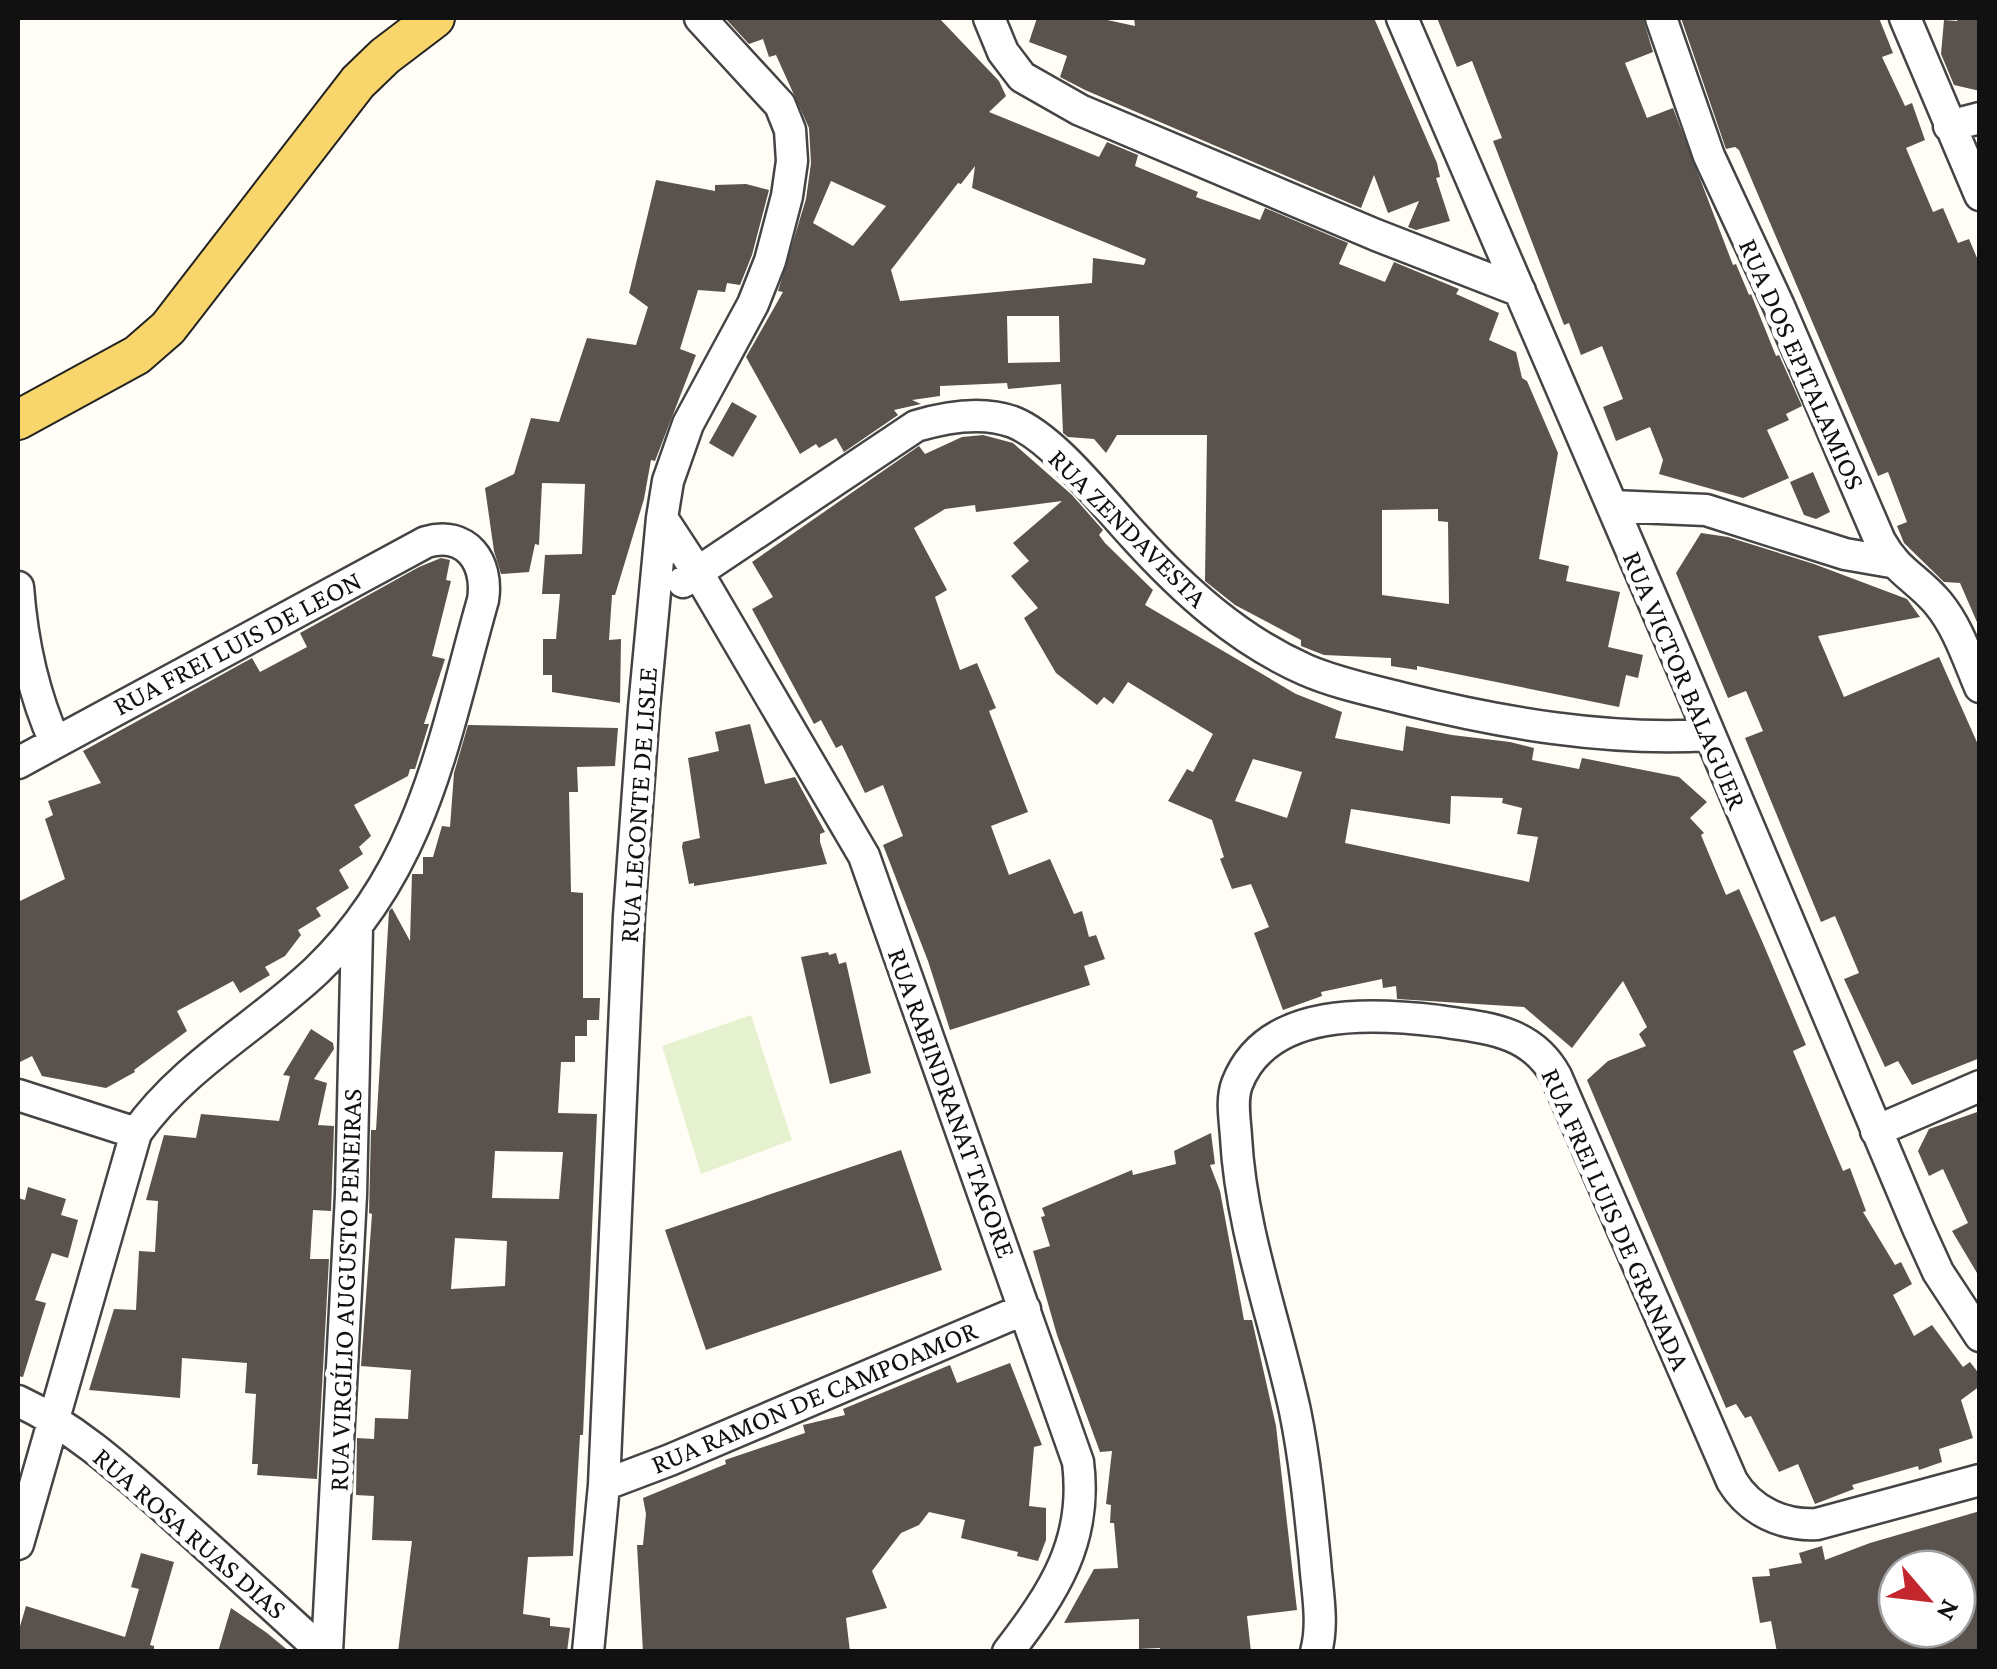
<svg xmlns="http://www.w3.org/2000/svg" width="1997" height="1669" viewBox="0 0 1997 1669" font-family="'Crimson Pro',serif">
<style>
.pitch{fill:#e6f2cf}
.building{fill:#5a524d;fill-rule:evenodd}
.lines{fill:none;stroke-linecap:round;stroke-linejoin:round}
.minor-casing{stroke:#444;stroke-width:35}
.major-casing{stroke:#222;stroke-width:42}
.minor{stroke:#fff;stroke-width:30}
.major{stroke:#f9d66b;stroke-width:38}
.labels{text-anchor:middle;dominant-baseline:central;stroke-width:10;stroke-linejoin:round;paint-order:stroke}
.street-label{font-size:28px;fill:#111;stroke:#fff}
</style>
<rect width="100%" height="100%" fill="#fffdf5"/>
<!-- pitch -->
<path class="pitch" d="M751 1015 792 1140 701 1174 662 1046Z"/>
<!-- building -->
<path class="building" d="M725 18H939L999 81 1006 96 989 112 1099 157 1107 142 1138 155 1135 166 1198 192 1196 197 1260 220 1265 208 1348 243 1339 264 1385 282 1394 262 1459 289 1456 294 1499 313 1489 340 1516 352 1522 378 1527 381 1558 453 1539 559 1569 566 1566 581 1620 592 1608 647 1643 655 1638 678 1626 675 1619 707 1417 666V670L1391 666V658L1324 655 1301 646V640L1235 605 1205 581 1207 435H1117L1106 453 1094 439 1068 437 1063 433 1061 384 1008 389 1007 383 940 386V396L912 400 921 404 894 410 898 415 844 452 836 438 819 448 816 444 800 454 746 357 783 292 778 291 806 199 811 163 809 128 776 55 769 57 763 39 749 44ZM975 166 972 188 1146 259 1144 265 1093 258 1092 283 900 301 891 270 958 183 961 184ZM831 181 886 206 853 246 813 223ZM1007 316H1059L1060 362 1008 363ZM1438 509V521L1448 522 1449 604 1382 595V510Z
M1037 18H1098L1135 26 1134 18H1374L1437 163 1440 177 1436 178 1450 221 1416 230 1408 227 1419 201 1388 213 1374 175 1361 208 1085 90 1060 77 1067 56 1029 42Z
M1437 18H1643L1653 52 1625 63 1647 118 1673 108 1733 265 1736 264 1749 295 1751 294 1776 356 1779 355 1802 406 1786 414 1789 420 1767 430 1789 478 1743 498 1659 474 1663 460 1650 427 1616 441 1603 407 1623 399 1602 346 1581 355 1569 323 1564 325 1493 141 1502 138 1472 61 1457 67Z
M1681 18H1879L1893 53 1882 57 1905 106 1912 103 1925 140 1906 148 1933 212 1943 208 1958 243 1969 239 1980 265V629L1960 583 1944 582 1904 543 1897 526 1907 522 1888 472 1878 476 1739 150 1735 147 1726 149Z
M1958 18H1980V91L1954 85 1941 54 1944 20 1957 21Z
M656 180 715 191V185L746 184 769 190 752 255 740 285 727 283 725 292 698 290 680 349 696 355 655 461 651 460 644 499 615 595H612L609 640 621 639 620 703 552 692V675H543V639H556L560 594H542L545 555 582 554 585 484 542 483 539 545 535 544 529 572 516 573 501 574 494 551 485 488 514 474 531 418 559 422 587 338 636 345 648 307 629 293Z
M732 402 757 416 733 457 709 443Z
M983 435 1013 443 1072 495 1103 530 1099 535 1105 543 1153 590 1145 605 1296 694 1342 712 1335 738 1403 751 1406 726 1452 735 1510 742 1534 748 1532 760 1579 769 1582 758 1679 777 1707 802 1690 818 1704 833 1701 835 1726 895 1739 889 1762 941 1806 1045 1793 1051 1843 1171 1850 1168 1866 1211 1863 1212 1895 1265 1901 1262 1912 1284 1893 1295 1914 1336 1932 1325 1963 1367 1970 1362 1980 1375V1386L1961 1400 1973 1438 1939 1449 1942 1462 1919 1470 1918 1466 1852 1485 1854 1489 1815 1504 1798 1464 1779 1472 1751 1416 1745 1418 1736 1404 1726 1408 1587 1080 1608 1061 1646 1046 1639 1034 1647 1027 1623 981 1572 1048 1524 1007 1397 999 1396 986 1383 988 1382 979 1321 992 1322 996 1283 1010 1254 933 1269 927 1251 884 1232 889 1220 859 1224 857 1212 820 1168 801 1187 769 1193 772 1213 734 1128 682 1113 704 1104 697 1097 705 1056 673 1024 618 1038 608 1011 576 1029 561 1013 543 1062 501 976 512 975 505 945 509 914 528 947 590 935 597 960 670 977 663 996 708 989 711 1028 812 991 826 1009 875 1050 859 1074 914 1082 911 1089 937 1096 935 1105 959 1084 966 1090 985 950 1030 928 961 883 845 903 836 883 785 865 793 842 745 836 748 821 720 814 724 752 609 773 597 752 562 919 446 925 454 962 437ZM1253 759 1302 772 1287 818 1235 801ZM1451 796 1503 798 1502 803 1522 808 1517 834 1538 837 1529 882 1345 843 1351 809 1450 824Z
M1813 472 1830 512 1816 519 1804 515 1790 482Z
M1701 533 1728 537 1814 564 1907 599 1920 617 1818 636 1844 697 1939 657 1980 749V1058L1912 1085 1898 1061 1885 1067 1844 979 1859 973 1835 916 1821 922 1745 738 1763 731 1746 691 1728 698 1676 573Z
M441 558 450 560 446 580 451 581 432 656 445 659 424 724H429L415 769H410L408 776 354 805 371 836 359 847 363 854 339 870 349 888 316 908 321 916 298 930 301 935 285 956 265 967 270 975 240 993 233 981 177 1011 187 1031 134 1070 135 1072 106 1088 42 1076 32 1056 18 1063V902L65 879 45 819 53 815 48 801 101 783 83 751 252 658 260 672 307 647 300 633 419 567Z
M750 724 765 784 795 777 825 832 820 834V842L827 864 694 886V883L689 884 682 847 683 842 700 838 688 758 719 751 715 732Z
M468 725 618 728 615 766 577 767 578 792H569L571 892 583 893V998H600L599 1020H587V1036H575V1062H561L558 1113 597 1114 583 1435H580L573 1556 528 1557 523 1614 550 1618V1626L570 1628 567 1652H398L412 1541 372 1540 374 1496 356 1495 357 1438 374 1439 375 1418 408 1419 411 1370 361 1366 372 1214 369 1213 371 1130H376L389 911 392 908 410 941 412 874H423V857H433L442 826 450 827 454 773ZM495 1151 563 1152 559 1199 492 1198ZM455 1238 507 1241 505 1286 451 1289Z
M828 952 829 955 836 953 839 964 846 962 871 1073 830 1084 801 957Z
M311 1029 333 1043 334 1049 314 1079 327 1083 318 1125 334 1126 331 1211 313 1210 310 1259H329L317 1479 257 1475 258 1464H252L256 1394 245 1393 247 1363 182 1358 180 1398 89 1390 114 1309 136 1310 139 1251 155 1252 158 1201 146 1200 164 1135 196 1138 201 1114 279 1121 290 1076 283 1075Z
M1980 1111V1278L1952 1231 1968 1223 1943 1169 1929 1176 1918 1151 1929 1129Z
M1211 1133 1215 1164 1210 1165 1220 1191 1244 1320H1252L1276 1426 1297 1610 1247 1616 1251 1652H1160V1648L1139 1649V1619L1064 1623 1094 1569 1118 1568 1114 1523H1110L1111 1505 1106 1504 1112 1451 1100 1452 1057 1335 1033 1251 1050 1246 1041 1217 1045 1216 1042 1208 1132 1170 1133 1175 1176 1164 1174 1151Z
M901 1150 942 1270 706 1350 665 1230Z
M28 1187 66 1199 61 1215 78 1220 68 1258 52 1253 35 1300 46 1303 23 1377 18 1376V1198L25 1200Z
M1010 1363 1042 1445 1034 1447 1029 1506 1046 1508V1540L1038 1561 1017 1556 1018 1552 961 1538 965 1520 929 1512 919 1525 901 1533 872 1571 887 1608 846 1618 850 1652H643L637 1545H643L646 1514 643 1498 726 1464 725 1460 805 1433 803 1425 845 1415 843 1409 950 1365 957 1383Z
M1980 1511V1652H1777L1771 1621 1760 1623 1752 1577 1770 1576 1769 1569 1802 1563 1799 1553 1822 1546 1825 1560 1870 1543ZM1897 1569H1957V1629H1897Z
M141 1553 174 1562 150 1645 154 1646V1652H30L18 1648V1633L26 1606 125 1637 139 1589 131 1587Z
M231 1608 267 1633 290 1652H218Z"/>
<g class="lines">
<defs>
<path id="minor" d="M989 18 1003 52 1022 77 1080 110 1376 235 1520 291
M1402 18 1678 659 1918 1228 1938 1272 1980 1336
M1661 18 1709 156 1778 304 1880 541C1897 572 1917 578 1938 603 1958 627 1968 659 1980 687
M1905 18 1980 195
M1949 126 1980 118
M1612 506 1706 510 1845 554 1891 562
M662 518 698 573 864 856 1078 1462C1088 1541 1054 1592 1008 1652
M683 582 916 426C946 417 983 411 1013 422 1054 438 1104 504 1134 536 1184 591 1238 640 1306 670 1336 683 1370 690 1401 698 1501 723 1606 741 1709 735
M18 587C22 640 33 693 55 742
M18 763 426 542C466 530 489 562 483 600 444 737 424 867 317 970 258 1026 183 1066 136 1133L18 1544
M18 1095 136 1133
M1876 1131 1980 1086
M18 1401C72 1426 117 1466 162 1506 216 1554 269 1603 323 1652
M604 1485 670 1460 1025 1309
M327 1652 351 1195 357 928
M588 1652 604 1485 629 916 644 708 662 518 668 481 688 424 753 304 770 261 787 196 792 161 790 130 780 105 700 18
M1316 1652C1324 1623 1317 1590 1315 1561 1310 1511 1305 1460 1295 1411 1275 1319 1241 1230 1236 1137 1235 1120 1231 1100 1237 1084 1267 1006 1373 1013 1439 1021 1486 1028 1531 1030 1556 1076L1732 1481C1750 1511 1783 1526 1817 1524L1980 1480"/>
<path id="major" d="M18 420 137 355 168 328 358 82 385 56 435 18"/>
</defs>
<!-- minor casing -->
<use href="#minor" class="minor-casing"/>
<!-- major casing -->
<use href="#major" class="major-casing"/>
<!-- minor -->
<use href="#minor" class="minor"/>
<!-- major -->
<use href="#major" class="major"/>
</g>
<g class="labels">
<!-- street labels -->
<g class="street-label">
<text transform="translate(1802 364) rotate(66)">RUA DOS EPITALAMIOS</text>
<text transform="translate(1128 528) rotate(45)">RUA ZENDAVESTA</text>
<text transform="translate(237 643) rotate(-28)">RUA FREI LUIS DE LEON</text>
<text transform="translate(1685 680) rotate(67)">RUA VICTOR BALAGUER</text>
<text transform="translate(638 805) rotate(-86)">RUA LECONTE DE LISLE</text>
<text transform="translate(952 1103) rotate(70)">RUA RABINDRANAT TAGORE</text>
<text transform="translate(1616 1219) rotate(66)">RUA FREI LUIS DE GRANADA</text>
<text transform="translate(345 1290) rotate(-88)">RUA VIRGÍLIO AUGUSTO PENEIRAS</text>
<text transform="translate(814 1397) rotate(-23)">RUA RAMON DE CAMPOAMOR</text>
<text transform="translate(190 1533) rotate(41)">RUA ROSA RUAS DIAS</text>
</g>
</g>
<!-- border -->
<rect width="1997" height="1669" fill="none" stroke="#111111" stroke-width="40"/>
<!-- north arrow -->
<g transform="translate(1927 1599) rotate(118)"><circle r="48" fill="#ffffff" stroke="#a0a0a0" stroke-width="2.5"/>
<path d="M0-8L18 38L0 25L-18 38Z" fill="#c4262e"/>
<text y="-15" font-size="28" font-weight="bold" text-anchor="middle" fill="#111111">N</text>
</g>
</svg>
